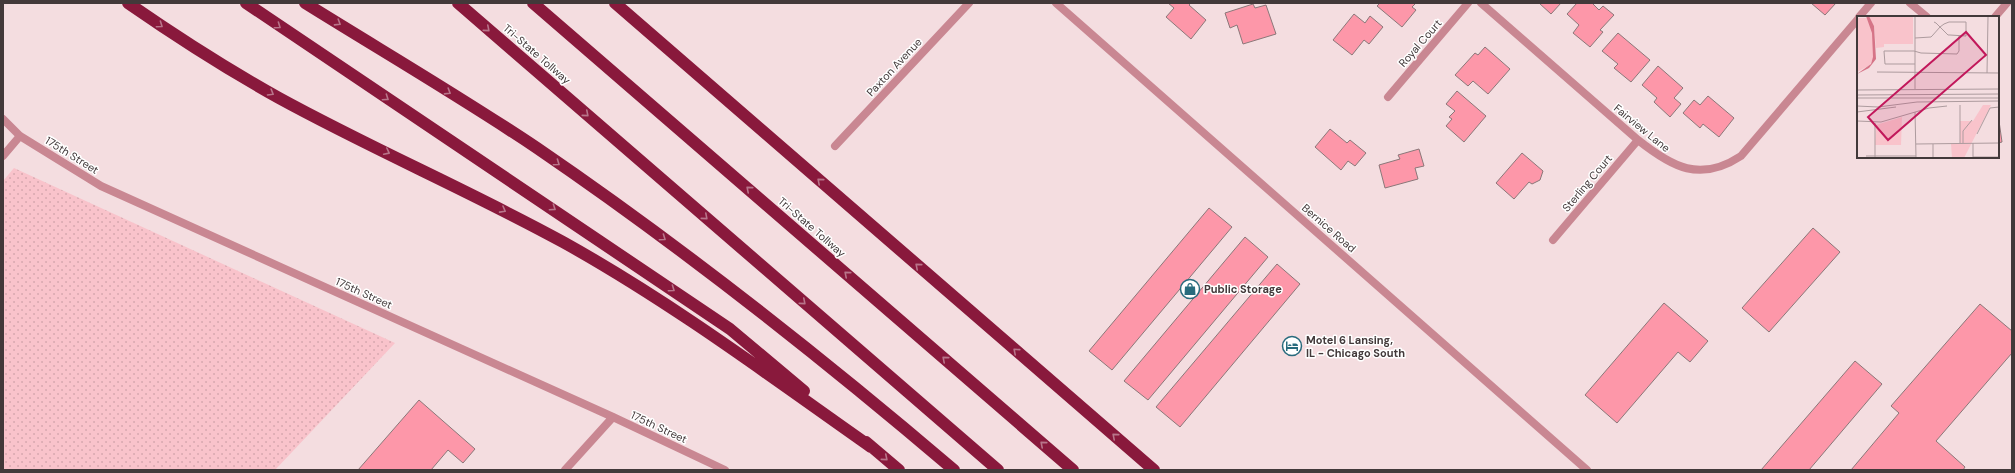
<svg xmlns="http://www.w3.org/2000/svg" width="2015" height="473" viewBox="0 0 2015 473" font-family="'DM Sans',sans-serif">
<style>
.green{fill:url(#green-dots)}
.building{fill:#fd97a9;stroke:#8b7779}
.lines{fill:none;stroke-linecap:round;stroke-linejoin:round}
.street{stroke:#c98792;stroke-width:8}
.highway{stroke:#89193c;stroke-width:12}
.oneway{stroke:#b8758a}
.labels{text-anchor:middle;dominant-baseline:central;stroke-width:3;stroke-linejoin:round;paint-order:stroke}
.street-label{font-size:11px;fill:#42393a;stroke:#fff}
.poi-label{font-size:11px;font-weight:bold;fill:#42393a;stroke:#fff;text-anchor:start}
.inset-road{fill:none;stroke:#ad9b9e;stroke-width:1}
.view{fill:#c2185b;fill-opacity:0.15;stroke:#c2185b;stroke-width:2}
.inset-edge{fill:none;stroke:#42393a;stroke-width:2}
</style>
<defs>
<pattern id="green-dots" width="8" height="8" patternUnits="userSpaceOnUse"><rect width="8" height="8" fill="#f9c3cb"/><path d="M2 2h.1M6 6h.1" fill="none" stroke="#d7a8af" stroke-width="1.8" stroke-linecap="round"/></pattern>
</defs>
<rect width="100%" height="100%" fill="#f4dde0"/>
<!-- green -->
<path class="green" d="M14 168 395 343 275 470H3V181Z"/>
<!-- building -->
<path class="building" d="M1168 3H1191L1189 5 1206 20 1191 39 1166 17 1174 8Z
M1380 3H1416L1412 7 1416 10 1402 27 1377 6Z
M1539 3H1561L1551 14Z
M1577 3H1592L1599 10 1603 6 1614 15 1600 30 1603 32 1590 47 1573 33 1579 25 1567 14Z
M1811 3H1836L1825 15Z
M1253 4 1255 8 1266 5 1276 34 1243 44 1237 25 1230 28 1225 13Z
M1354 14 1365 23 1370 16 1383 27 1369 44 1364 40 1352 55 1333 40Z
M1618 33 1650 60 1631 82 1614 68 1618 64 1602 51Z
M1485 47 1510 69 1488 94 1473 81 1468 86 1455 75 1475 53 1478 55Z
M1658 66 1683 88 1674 98 1681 104 1670 117 1654 102 1657 98 1642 85Z
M1457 91 1486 116 1464 142 1446 126 1452 119 1449 117 1455 111 1446 104Z
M1708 96 1734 118 1719 137 1703 124 1700 128 1683 113 1694 100 1700 105Z
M1998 114 2002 142 1998 143Z
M1330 129 1347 143 1350 140 1366 153 1355 166 1348 161 1341 170 1315 147Z
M1419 149 1424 166 1415 168 1418 179 1385 188 1379 165 1400 159 1398 155Z
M1522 153 1543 171 1540 180 1532 184 1529 182 1514 199 1496 183Z
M1209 208 1232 227 1112 370 1089 351Z
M1813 228 1840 252 1769 332 1742 308Z
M1245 237 1268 257 1148 400 1124 381Z
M1277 264 1300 284 1180 427 1156 407Z
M1664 303 1708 341 1690 362 1678 352 1617 423 1585 395Z
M1980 304 2012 331V353L1936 441 1965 467 1963 470H1851L1899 413 1891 406Z
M1855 361 1882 384 1809 470H1761Z
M419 400 475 449 463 463 448 450 431 470H358Z"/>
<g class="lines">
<!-- street -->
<path class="street" d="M1056 3 1587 470
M1481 3 1638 140C1672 167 1700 183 1741 156L1858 19
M1910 3 1927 17
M1859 17 1871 3
M1995 17 2007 3
M1388 97 1468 3
M3 119 20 136 101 186 613 417 725 470
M835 146 969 3
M3 156 20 136
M1553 240 1638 140
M565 470 613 417"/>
<!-- highway -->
<path class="highway" d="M128 3C177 37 227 69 279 98 372 149 470 191 563 242 671 302 770 376 871 447
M246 3 730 329 804 391
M305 3C382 51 461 97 537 148 682 247 820 356 954 470
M458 3 998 470
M533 3 1073 470
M615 3 1154 470
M866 442 899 470"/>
</g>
<!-- one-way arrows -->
<defs><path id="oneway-chevron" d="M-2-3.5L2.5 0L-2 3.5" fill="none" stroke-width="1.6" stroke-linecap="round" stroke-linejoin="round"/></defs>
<g class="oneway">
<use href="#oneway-chevron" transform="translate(338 23) rotate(32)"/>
<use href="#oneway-chevron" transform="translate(160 25) rotate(35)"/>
<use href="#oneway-chevron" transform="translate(278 26) rotate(35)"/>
<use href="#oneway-chevron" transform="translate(487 29) rotate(41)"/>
<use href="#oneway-chevron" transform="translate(448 92) rotate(32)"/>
<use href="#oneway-chevron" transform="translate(271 93) rotate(31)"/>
<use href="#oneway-chevron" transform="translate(386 98) rotate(34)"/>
<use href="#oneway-chevron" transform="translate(586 114) rotate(41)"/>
<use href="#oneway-chevron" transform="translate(387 152) rotate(27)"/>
<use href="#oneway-chevron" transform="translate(557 163) rotate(35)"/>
<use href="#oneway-chevron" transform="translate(820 181) rotate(-139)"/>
<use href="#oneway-chevron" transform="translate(749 189) rotate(-139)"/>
<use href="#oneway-chevron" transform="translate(553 208) rotate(34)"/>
<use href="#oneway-chevron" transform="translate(503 210) rotate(29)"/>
<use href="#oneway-chevron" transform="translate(705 217) rotate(41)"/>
<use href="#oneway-chevron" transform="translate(663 238) rotate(35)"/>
<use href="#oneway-chevron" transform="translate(918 266) rotate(-139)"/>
<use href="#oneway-chevron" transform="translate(847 274) rotate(-139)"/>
<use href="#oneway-chevron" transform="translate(672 289) rotate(35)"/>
<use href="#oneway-chevron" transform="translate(803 302) rotate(41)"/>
<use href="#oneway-chevron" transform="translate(1016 351) rotate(-139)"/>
<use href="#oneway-chevron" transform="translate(945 359) rotate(-139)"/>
<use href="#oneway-chevron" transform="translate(1115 436) rotate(-139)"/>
<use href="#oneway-chevron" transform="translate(1043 444) rotate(-139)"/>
<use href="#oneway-chevron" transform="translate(885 458) rotate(40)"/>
</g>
<!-- icons -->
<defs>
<symbol id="shop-ring" viewBox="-11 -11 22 22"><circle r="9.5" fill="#fff" stroke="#286b7d" stroke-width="1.5"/><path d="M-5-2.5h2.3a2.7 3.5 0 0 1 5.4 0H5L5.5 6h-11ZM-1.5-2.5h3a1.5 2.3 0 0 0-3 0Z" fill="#286b7d"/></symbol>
<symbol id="hotel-ring" viewBox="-11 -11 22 22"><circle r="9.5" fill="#fff" stroke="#286b7d" stroke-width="1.5"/><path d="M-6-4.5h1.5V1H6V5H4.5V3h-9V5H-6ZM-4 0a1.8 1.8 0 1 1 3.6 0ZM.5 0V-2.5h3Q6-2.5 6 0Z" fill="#286b7d"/></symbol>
</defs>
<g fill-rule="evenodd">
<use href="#shop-ring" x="1179" y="278" width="22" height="22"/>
<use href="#hotel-ring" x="1281" y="335" width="22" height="22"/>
</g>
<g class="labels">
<!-- street labels -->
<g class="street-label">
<text transform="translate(1420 43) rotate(-49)">Royal Court</text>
<text transform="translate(537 54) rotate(41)">Tri-State Tollway</text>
<text transform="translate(894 67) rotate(-47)">Paxton Avenue</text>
<text transform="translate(1642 128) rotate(39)">Fairview Lane</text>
<text transform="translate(72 155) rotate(32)">175th Street</text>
<text transform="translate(1587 183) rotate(-50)">Sterling Court</text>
<text transform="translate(812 227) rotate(41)">Tri-State Tollway</text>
<text transform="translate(1329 228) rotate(41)">Bernice Road</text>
<text transform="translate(364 293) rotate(24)">175th Street</text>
<text transform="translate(659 427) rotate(25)">175th Street</text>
</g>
<!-- poi labels -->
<g class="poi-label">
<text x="1204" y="289">Public Storage</text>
<text x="1306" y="340">Motel 6 Lansing,<tspan x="1306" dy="13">IL - Chicago South</tspan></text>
</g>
</g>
<!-- overview -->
<g transform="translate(1857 16)">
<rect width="142" height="142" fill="#f4dde0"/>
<path d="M12 0H56V28H27V31L19 32 17 10ZM126 89H134L107 142H95L94 128 103 127V105H116ZM45 101 44 129H18L19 109Z" fill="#f9c3cb"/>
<path d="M0 2H12L15 7 17 40 13 49 0 56Z" fill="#f9c3cb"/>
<path d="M9 0H12L17 10 19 43 12 52 0 58 14 48 16 41 15 17Z" fill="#d67487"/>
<path class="inset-road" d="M58 22 74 21 75 20 83 11 87 8 92 6H109V20L93 19H91L79 7 77 6M64 37 100 38 102 35V20M58 48H28L27 35H57L64 37M20 56 142 57M130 57 131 1M58 73V0M0 74 142 73M0 79 142 78M0 82H142M0 90 21 91 60 86 142 85M0 96 39 91M58 96 59 141M0 105 24 106 72 92 90 90M18 107V141M120 118 133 92 142 91M103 127V89M106 127V115L115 104M59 128 142 127M9 140H59M116 141H142M76 142V128M116 142V127"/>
<path class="view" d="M109 16 129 39 31 124 11 101Z"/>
<rect width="142" height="142" class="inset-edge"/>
</g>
<!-- border -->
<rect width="2015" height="473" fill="none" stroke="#42393a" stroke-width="8"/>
</svg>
